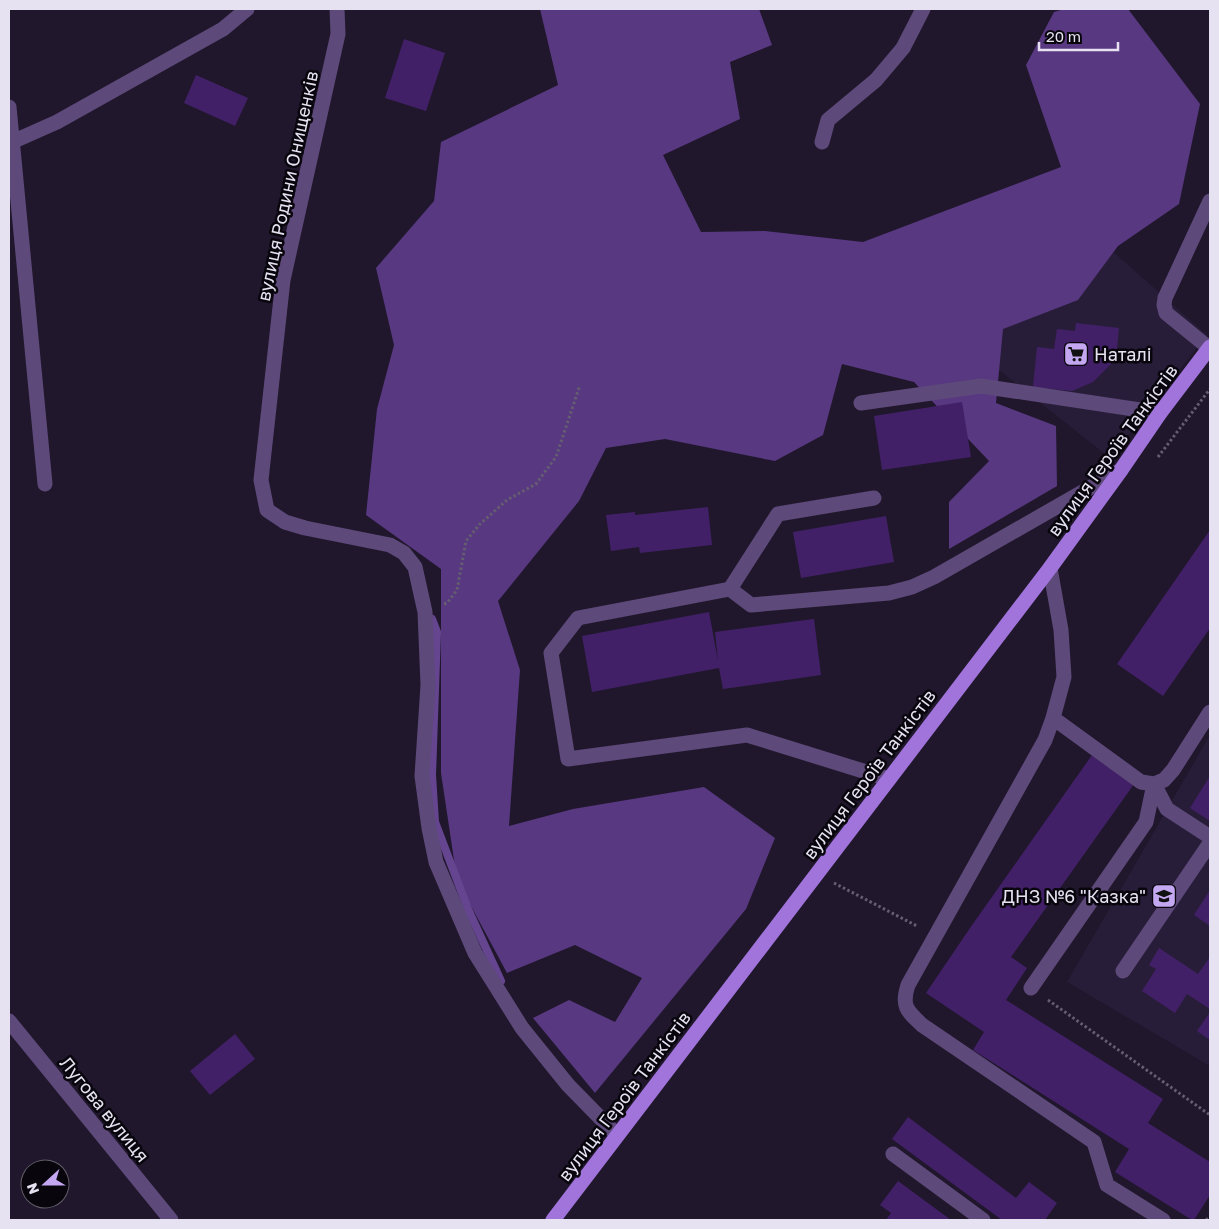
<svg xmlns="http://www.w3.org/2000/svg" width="1219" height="1229" viewBox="0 0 1219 1229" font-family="'Golos Text',sans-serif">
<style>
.built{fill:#281d39}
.forest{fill:#583880}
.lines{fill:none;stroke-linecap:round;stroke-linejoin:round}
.stream{stroke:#65458f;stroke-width:8}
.building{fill:#422067}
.path{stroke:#655d70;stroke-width:3;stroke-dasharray:2.5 2.5;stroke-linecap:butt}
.minor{stroke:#5d497a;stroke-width:15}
.major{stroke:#a074da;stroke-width:15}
.labels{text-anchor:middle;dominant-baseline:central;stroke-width:5;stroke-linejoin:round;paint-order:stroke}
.street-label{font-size:18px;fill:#e7e2f1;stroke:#08050d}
.poi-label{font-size:18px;fill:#e7e2f1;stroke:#08050d;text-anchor:start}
</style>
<rect width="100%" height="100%" fill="#20172c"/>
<!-- built -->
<path class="built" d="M1091 232 1207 335 1110 458 975 351Z
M1210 735V1066L1067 982Z"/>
<!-- forest -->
<path class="forest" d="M540 9H759L772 45 730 62 740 119 663 155 701 232 765 231 863 242 1061 167 1026 65 1054 12 1064 9H1128L1200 104 1179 204 1118 246 1078 300 1003 329 996 403 1056 426 1057 486 949 549V502L989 461 914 382 842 364 823 435 775 461 665 439 606 448 579 501 498 601 520 670 509 826 573 809 704 787 775 838 746 909 595 1093 533 1018 569 1000 615 1022 642 978 575 945 507 973 457 880 441 773V569L366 515 377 409 394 345 376 268 434 201 441 142 558 85Z"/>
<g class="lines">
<!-- stream -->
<path class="stream" d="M432 619 437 632 432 775 435 822 468 909 501 981"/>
</g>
<!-- building -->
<path class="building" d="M404 39 445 53 426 111 385 98Z
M196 75 248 98 235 126 184 103Z
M1076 323 1119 328 1116 359 1093 382 1072 391 1033 387 1037 347 1054 349 1057 329 1075 331Z
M962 402 971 457 882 470 874 416Z
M708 507 712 545 640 553 639 547 611 551 606 515 635 512V515Z
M886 516 894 562 801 578 793 532Z
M1210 530V628L1163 696 1117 664Z
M709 612 718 661 715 632 814 619 821 675 723 689 719 668 592 692 582 636Z
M1092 755 1134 784 1011 957 1027 968 1006 1000 1163 1099 1148 1123 1210 1162V1195L1194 1220H1192L1115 1172 1129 1149 973 1050 984 1032 926 993 970 928Z
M1210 776V821L1190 808Z
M1210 890V926L1194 915Z
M1159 948 1198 974 1210 957V1009L1187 994 1175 1013 1142 991 1156 969 1149 965Z
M1210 1012V1040L1197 1031Z
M235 1034 255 1059 210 1095 190 1071Z
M908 1117 1016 1198 1029 1182 1057 1203 1045 1220H1002L892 1139Z
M898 1181 951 1220H886L891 1213 880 1205Z"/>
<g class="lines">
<!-- path -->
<path class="path" d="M1158 457 1210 389
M444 604 447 603 457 590 466 541 480 524 507 500 536 484 556 457 580 385
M834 883 917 926
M1048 1000 1210 1115
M1206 1220 1210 1217"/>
<!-- minor -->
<path class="minor" d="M337 9 338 34 283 280 261 480 267 510 285 522 305 528 390 545 404 553 415 567 425 612 428 685 422 776 429 828 436 862 475 953 522 1028 568 1085 617 1135
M9 107 45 484
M12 142 57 122 223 29 247 9
M822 142 828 120 876 80 903 48 923 9
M1209 348 1166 313 1164 305 1165 298 1210 201
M861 403 981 386 1160 413
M1050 568 1061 630 1064 677 1053 718 1045 740 908 985C901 1006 907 1011 922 1025L1094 1142 1107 1185 1163 1220
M730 589 778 514 874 498
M1053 718 1141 782 1154 784 1164 780 1173 770 1210 712
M889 779 747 735 568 759 551 653 578 618 730 589 751 605 889 593 912 587 934 577 1121 470
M1154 784 1167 809 1210 837
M1123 971 1210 843
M1031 988 1146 822 1154 784
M9 1021 171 1220
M893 1154 983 1220"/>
<!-- major -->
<path class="major" d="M553 1220 1050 568 1121 470 1160 413 1210 347"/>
</g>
<!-- icons -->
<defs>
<symbol id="supermarket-square" viewBox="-11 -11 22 22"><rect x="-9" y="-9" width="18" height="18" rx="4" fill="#c4a7f1" stroke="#08050d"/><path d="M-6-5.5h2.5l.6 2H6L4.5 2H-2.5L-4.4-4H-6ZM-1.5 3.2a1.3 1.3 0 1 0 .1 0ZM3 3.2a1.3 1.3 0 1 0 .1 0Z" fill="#111"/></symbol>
<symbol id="school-square" viewBox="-11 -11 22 22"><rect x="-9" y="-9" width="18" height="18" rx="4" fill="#c4a7f1" stroke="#08050d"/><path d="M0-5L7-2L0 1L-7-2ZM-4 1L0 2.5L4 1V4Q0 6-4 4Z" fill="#111"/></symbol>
</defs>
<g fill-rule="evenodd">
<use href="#supermarket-square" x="1062" y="340" width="28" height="28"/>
<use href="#school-square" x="1150" y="882" width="28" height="28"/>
</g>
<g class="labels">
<!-- street labels -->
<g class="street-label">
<text transform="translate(287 186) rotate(-78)">вулиця Родини Онищенків</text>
<text transform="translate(1112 450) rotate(-54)">вулиця Героїв Танкістів</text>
<text transform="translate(869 774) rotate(-53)">вулиця Героїв Танкістів</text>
<text transform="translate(624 1096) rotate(-53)">вулиця Героїв Танкістів</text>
<text transform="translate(105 1109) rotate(51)">Лугова вулиця</text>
</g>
<!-- poi labels -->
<g class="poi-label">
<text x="1094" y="354">Наталі</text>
<text x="1146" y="896" text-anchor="end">ДНЗ №6 "Казка"</text>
</g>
</g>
<!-- border -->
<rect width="1219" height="1229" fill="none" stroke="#e7e2f1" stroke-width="20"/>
<!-- north arrow -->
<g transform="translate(45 1184) rotate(249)"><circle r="24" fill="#08050d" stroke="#615d68"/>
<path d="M0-4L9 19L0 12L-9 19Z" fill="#c4a7f1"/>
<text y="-8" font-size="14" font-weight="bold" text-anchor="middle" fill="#e7e2f1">N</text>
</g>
<!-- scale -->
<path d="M1039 42v8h79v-8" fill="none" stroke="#e7e2f1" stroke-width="2.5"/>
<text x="1046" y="42" font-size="15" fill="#e7e2f1" stroke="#08050d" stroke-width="4" paint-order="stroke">20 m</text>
</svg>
